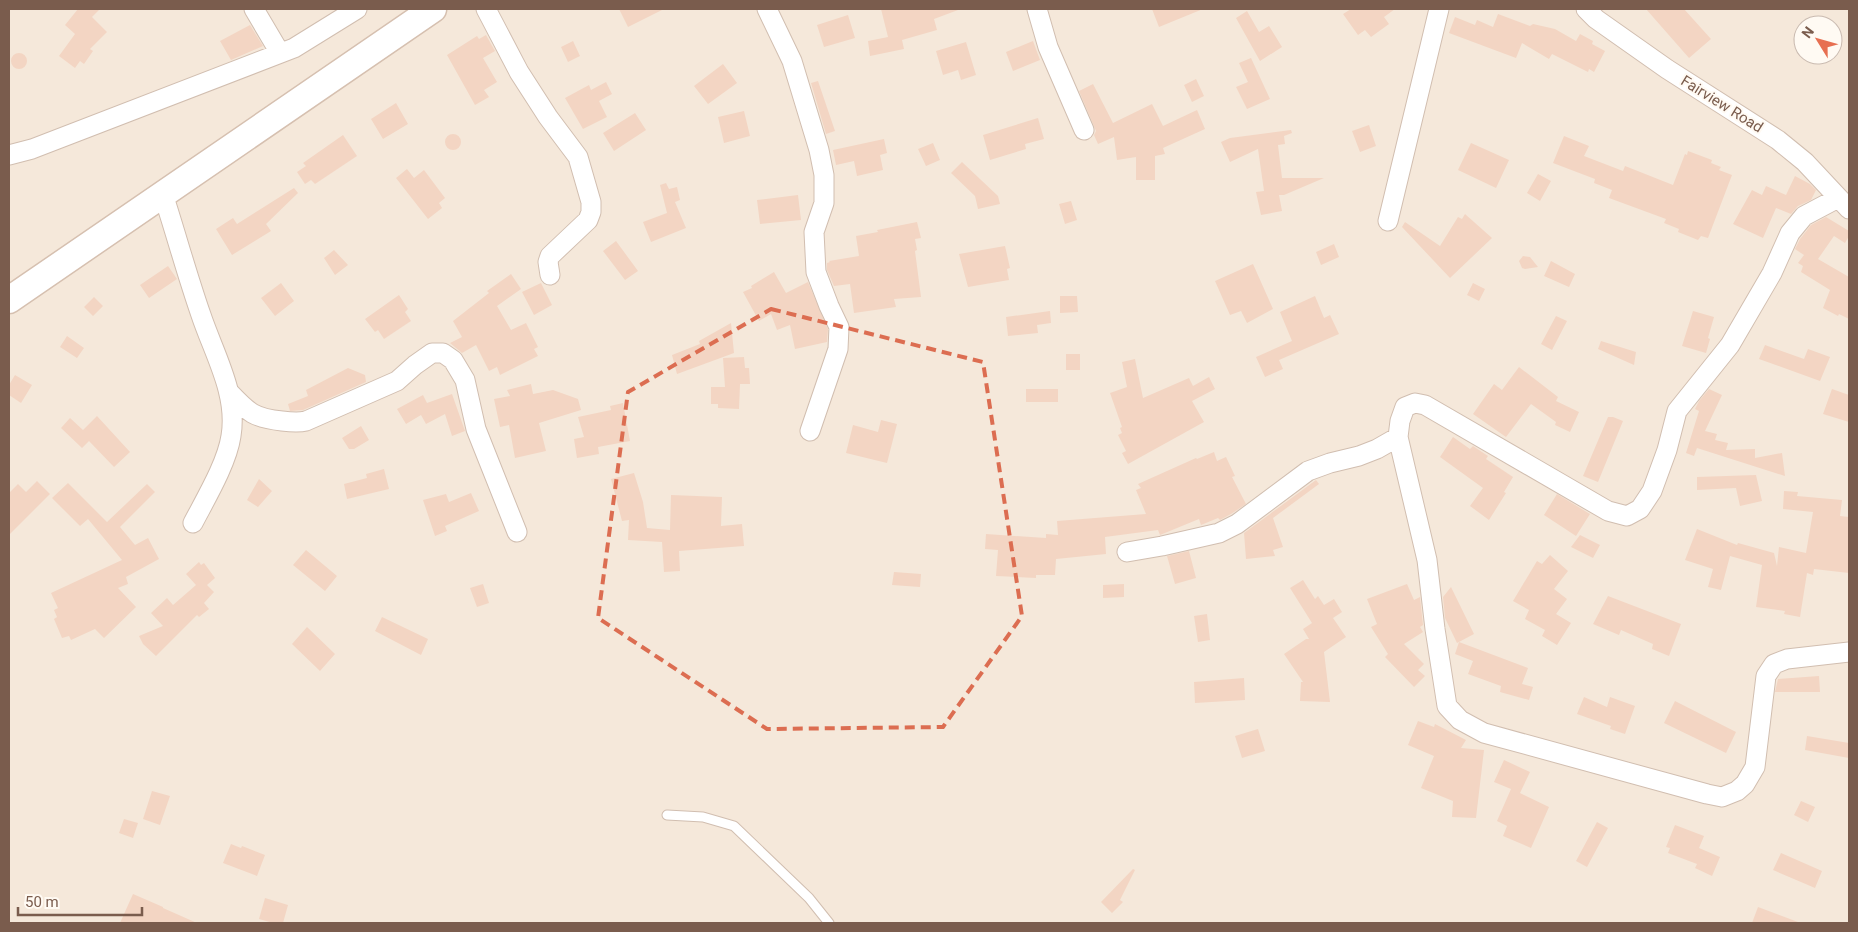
<svg xmlns="http://www.w3.org/2000/svg" width="1858" height="932" viewBox="0 0 1858 932" font-family="Roboto,sans-serif">
<style>
.residential{fill:#f5e8da;fill-rule:evenodd}
.building{fill:#f3d5c3}
.lines{fill:none;stroke-linecap:round;stroke-linejoin:round}
.service-casing{stroke:#d1beb0;stroke-width:11}
.minor-casing{stroke:#d1beb0;stroke-width:21}
.secondary-casing{stroke:#d6c0b0;stroke-width:29}
.service{stroke:#fff;stroke-width:9}
.minor{stroke:#fff;stroke-width:19}
.secondary{stroke:#fff;stroke-width:26}
.marked{fill:none;stroke:#dc6d51;stroke-width:4;stroke-dasharray:10 6;stroke-linejoin:round}
.labels{text-anchor:middle;dominant-baseline:central;stroke-width:4;stroke-linejoin:round;paint-order:stroke}
.street-label{font-size:15px;fill:#7a5c4d;stroke:#fffaf3}
</style>
<rect width="100%" height="100%" fill="#fdf6ec"/>
<!-- residential -->
<path class="residential" d="M9 9H1849V923H9ZM1803 25H1833V55H1803Z"/>
<!-- building -->
<path class="building" d="M78 9H100L92 17 107 32 90 49 93 51 84 64 80 61 75 68 59 56 75 34 65 25Z
M619 9H664L628 27Z
M881 9H958V10L934 19 937 30 902 40 904 49 870 56 868 41 888 37Z
M1152 9H1203L1159 27Z
M1351 9H1395L1384 17 1389 24 1371 37 1365 30 1358 35 1343 14Z
M1646 9H1684L1711 39 1689 58Z
M1247 11 1259 32 1269 26 1282 47 1260 61 1236 18Z
M1498 14 1530 26 1533 24 1555 29 1576 41 1580 34 1593 41 1592 44 1605 51 1594 72 1589 69 1588 72 1552 54 1549 59 1522 43 1516 58 1449 33 1455 17 1475 25 1477 20 1493 27Z
M848 15 855 38 824 47 817 25Z
M250 25 263 46 231 60 220 41Z
M486 35 495 51 483 58 497 82 484 90 489 97 475 105 447 55 477 36 479 39Z
M573 41 580 56 568 62 561 47Z
M1033 41 1040 60 1013 71 1006 52Z
M966 42 976 75 961 80 958 70 943 75 936 51Z
M11 61a8 8 0 1 1 16 0a8 8 0 1 1-16 0Z
M1251 58 1270 99 1247 109 1236 87 1248 82 1239 63Z
M723 64 737 83 708 104 694 86Z
M1196 79 1204 96 1192 102 1184 85Z
M818 81 835 131 826 134 811 83Z
M606 82 612 94 599 101 607 117 583 129 565 98 589 85 591 90Z
M1093 84 1113 123 1152 104 1163 126 1197 110 1205 129 1163 148 1165 154 1155 156V180H1136V157L1117 160 1114 137 1098 144 1094 135 1096 131 1079 91Z
M396 103 408 124 383 139 371 119Z
M744 111 750 136 724 143 718 117Z
M635 113 646 130 614 151 603 133Z
M1038 118 1044 139 1025 144 1026 149 990 160 983 135Z
M1369 125 1376 146 1360 152 1352 131Z
M1291 130 1292 133 1284 136 1285 144 1278 145 1282 178H1324L1284 195H1279L1282 211 1261 215 1256 192 1264 191 1258 149 1230 162 1221 142 1230 138Z
M445 142a8 8 0 1 1 16 0a8 8 0 1 1-16 0Z
M343 135 357 156 315 184 311 180 305 184 297 172 306 166 303 163Z
M1564 136 1589 146 1584 156 1623 171 1625 166 1673 185 1685 154 1687 155 1688 151 1712 160 1711 163 1721 167 1719 170 1732 175 1708 238 1701 236 1698 240 1678 232 1679 229 1664 223 1666 219 1609 198 1612 190 1594 183 1595 179 1553 163Z
M884 139 887 153 880 155 883 170 857 176 854 161 836 165 833 150Z
M933 143 940 160 926 166 918 149Z
M1471 143 1509 160 1496 188 1458 170Z
M962 162 998 196 1000 204 978 209 975 196 951 173Z
M407 169 414 178 424 170 445 198 439 203 442 208 428 219 396 178Z
M1538 174 1551 181 1540 201 1527 193Z
M1795 176 1810 184 1816 190 1811 200 1798 206 1791 214 1776 208 1763 238 1733 224 1752 190 1762 195 1766 186 1786 195Z
M666 183 669 189 677 187 680 200 675 202 686 228 651 242 643 222 667 213 660 185Z
M294 188 298 193 266 224 271 231 232 255 216 229 233 218 237 224Z
M798 195 801 220 760 224 757 200Z
M1071 201 1077 220 1065 224 1059 204Z
M1465 214 1492 238 1450 278 1402 227 1405 222 1440 246 1458 217 1462 219Z
M1826 217 1849 231V236L1845 243 1834 236 1818 259 1849 277V319L1839 314 1838 316 1823 308 1830 290 1801 272 1803 266 1798 263 1804 255 1795 249 1800 239 1811 225Z
M917 222 921 238 915 239 917 250 915 251 921 297 894 299 896 307 854 313 850 284 834 286 827 270V263L830 262 829 261 859 256 856 236 878 232 877 230Z
M616 241 638 271 625 280 603 251Z
M1334 244 1339 257 1321 265 1316 252Z
M1005 246 1010 268 1007 269 1009 280 968 287 959 254Z
M334 250 348 265 335 275 324 258Z
M1523 256 1530 257 1538 267 1525 269 1522 268 1519 261Z
M1551 261 1575 274 1569 287 1544 276Z
M1253 264 1273 309 1247 323 1241 311 1230 315 1215 281Z
M168 266 177 279 149 298 140 285Z
M774 272 786 293 808 282 828 329 827 342 795 349 790 325 777 330 771 314 759 321 743 292 752 288 751 286Z
M511 274 521 289 497 306 511 330 526 323 538 347 534 349 538 356 500 375 497 367 489 371 476 345 462 353 450 343 462 337 453 321 489 293 487 291Z
M281 283 294 301 275 316 261 298Z
M541 283 552 305 534 315 522 292Z
M1473 283 1485 289 1479 301 1467 295Z
M399 295 408 309 405 312 411 321 384 339 378 330 375 332 365 319Z
M1060 296H1077L1078 312 1060 313Z
M1315 296 1324 318 1330 315 1339 334 1279 360 1283 369 1265 377 1256 357 1292 341 1280 312Z
M94 297 103 306 93 316 84 307Z
M1050 311 1051 323 1037 325 1038 333 1008 336 1006 317Z
M1693 311 1714 317 1708 338 1710 339 1706 353 1682 346Z
M1556 316 1567 321 1552 350 1541 344Z
M731 323 734 353 677 374 672 355 700 344 699 341Z
M67 336 84 348 77 358 60 347Z
M1601 341 1636 352 1634 365 1598 349Z
M1765 345 1804 359 1808 349 1830 357 1820 381 1759 359Z
M1066 354H1080V370H1066Z
M744 357 745 368H749L750 384H740L739 409 718 408V404H711V387H725L723 358Z
M1135 359 1143 398 1189 378 1193 386 1209 377 1215 389 1192 401 1204 422 1128 464 1122 453 1126 451 1118 435 1122 433 1120 428 1122 427 1110 393 1127 387 1122 362Z
M1519 367 1558 397 1556 401 1579 412 1570 432 1555 425 1556 422 1531 404 1506 437 1473 414 1494 384 1502 390Z
M348 368 365 375 366 382 303 410 290 411 288 404 308 396 306 390Z
M15 375 32 385 21 403 9 395V385Z
M531 384 533 394 553 390 578 399 581 410 539 423 546 451 515 458 509 425 500 427 494 399 510 396 507 390Z
M1026 389H1058V402H1026Z
M1709 389 1722 395 1705 431 1717 434 1715 440 1728 443 1726 450 1755 449V458L1782 453 1785 476 1697 448 1694 456 1686 453 1699 411 1695 409 1699 401Z
M1832 389 1849 395V422L1823 414Z
M452 394 465 431 452 436 445 414 426 424 421 415 406 424 397 409 423 395 427 403Z
M623 403 630 441 598 447 599 454 577 458 574 439 584 437 578 417 611 410 610 406Z
M97 416 130 452 114 467 89 441 82 448 61 428 70 418 83 430Z
M1608 417H1613L1623 421 1598 482 1583 476Z
M881 420 897 424 887 463 846 453 853 425 878 432Z
M361 426 369 440 354 449H349L342 438Z
M1453 437 1470 449 1473 446 1488 456 1486 459 1513 477 1504 492 1506 493 1489 520 1470 506 1483 488 1440 457Z
M1214 452 1217 461 1226 457 1235 476 1232 477 1246 504 1231 514 1220 520 1218 518 1201 525 1199 519 1160 535 1158 530 1105 537 1106 554 1056 559 1055 575H1036V578L996 576 998 550 985 549 986 534 1046 538V534L1058 535 1057 521 1146 514 1136 490 1141 488 1138 484 1196 458 1197 459Z
M384 469 389 489 347 499 344 484 367 478 366 474Z
M634 473 643 502 647 528 670 530 671 495 722 497 721 526 742 524 744 546 679 551 680 571 664 572 662 542 628 540 629 520 622 521 611 479Z
M1756 475 1762 501 1740 506 1736 488 1697 490V477Z
M259 479 272 491 258 507 247 500Z
M1316 480 1319 484 1273 518 1283 547 1273 550 1275 556 1246 559 1244 533Z
M37 481 50 494 9 535V493L18 484 26 492Z
M68 483 107 522 147 484 155 492 120 527 135 545 148 538 159 559 126 577 128 584 118 588 136 607 104 638 95 629 71 640 69 636 62 638 54 619 57 617 54 610 58 608 51 593 122 560 88 519 80 526 52 498Z
M1784 491 1798 492 1797 496 1842 500 1840 516 1849 517V573L1814 569 1813 575 1807 573 1800 617 1784 614 1785 611 1756 607 1762 565 1730 556 1721 590 1708 587 1713 569 1685 560 1697 529 1737 545 1738 543 1774 553 1777 566 1779 547 1806 553 1813 512 1783 509Z
M471 493 479 511 445 526 447 531 435 536 423 500 446 494 449 502Z
M1557 494 1590 514 1576 536 1544 515Z
M1580 535 1600 545 1593 558 1571 547Z
M306 550 337 576 325 591 293 565Z
M1189 551 1196 578 1175 584 1167 556Z
M1550 555 1568 571 1554 589 1567 599 1556 614 1571 623 1557 645 1542 636 1545 630 1525 619 1529 610 1513 601 1537 561 1542 564Z
M199 562 201 565 204 563 215 578 207 585 214 592 204 603 209 609 199 617 197 615 156 656 143 644 139 636 163 626 151 613 167 598 173 605 196 585 186 574Z
M894 572 921 574 920 587 892 585Z
M1303 580 1315 599 1318 596 1324 605 1334 599 1342 612 1333 618 1346 637 1324 652 1330 702 1300 701 1301 682H1303L1284 654 1306 639H1309L1303 629 1312 623 1290 588Z
M483 584 489 603 477 607 470 588Z
M1124 584V597L1103 598V585Z
M1407 584 1414 600 1420 597 1423 625 1420 627 1423 632 1404 644 1424 664 1418 670 1425 676 1414 687 1385 657 1388 654 1371 627 1377 624 1367 599Z
M1451 587 1474 634 1457 643 1445 618 1443 597Z
M1608 596 1681 624 1669 656 1652 649 1653 644 1621 630 1619 635 1593 624Z
M1207 614 1210 640 1198 642 1194 616Z
M382 617 428 639 421 655 375 631Z
M307 627 335 654 320 671 292 644Z
M1459 642 1528 668 1522 684 1533 687 1529 700 1500 692 1501 686 1468 674 1473 661 1455 654Z
M1819 676 1820 692H1775L1778 679Z
M1244 678 1245 700 1195 703 1194 682Z
M1584 697 1607 707 1610 697 1635 706 1625 734 1610 729 1611 726 1577 714Z
M1675 701 1736 732 1726 753 1664 723Z
M1418 721 1434 727 1435 724 1466 740 1461 748 1484 750 1476 818 1452 817 1453 801 1421 788 1434 756 1408 745Z
M1258 729 1265 751 1242 758 1235 736Z
M1807 736 1849 743V758L1805 750Z
M1504 760 1530 772 1520 793 1549 807 1531 848 1503 836 1507 826 1497 821 1511 789 1494 782Z
M152 791 170 796 160 825 143 819Z
M1801 801 1815 807 1808 822 1794 815Z
M124 819 138 823 133 838 119 833Z
M1597 822 1608 828 1587 867 1576 861Z
M1675 825 1704 836 1699 848 1720 857 1712 876 1695 868 1697 864 1668 853 1670 848 1666 847Z
M231 844 241 848 242 846 265 855 257 876 223 863Z
M1781 853 1822 871 1815 888 1773 870Z
M1133 869 1135 870 1120 900 1123 902 1112 913 1101 902Z
M133 894 163 907V908L197 923H120Z
M265 898 288 905 283 923H273L259 919Z
M1758 907 1798 922V923H1752Z"/>
<g class="lines">
<defs>
<path id="service" d="M667 815 703 817 734 826 809 898 829 923"/>
<path id="minor" d="M254 9 280 53
M486 9 519 72 548 117 578 157 591 202V212L588 220 550 256 548 262 550 275
M767 9 792 61 819 150 824 175V203L814 232 816 272 829 306 839 327 838 349 810 431
M1037 9 1048 47 1084 130
M1586 9 1596 19 1667 69 1778 140 1805 162 1849 209
M9 155 32 149 294 48 357 9
M163 194C176 234 187 275 201 315 214 354 238 394 231 436 227 463 206 498 193 523
M1838 198 1804 216 1790 233 1772 273 1730 345 1677 411 1667 450 1652 491 1640 509 1627 516 1608 511 1425 405 1415 403 1405 407 1400 421 1398 437 1427 560 1435 629 1447 706 1460 720 1484 733 1707 794 1722 797 1737 791 1745 784 1755 767 1766 676 1774 664 1787 659 1849 652
M1388 221 1439 9
M229 392C248 412 253 418 282 421 290 422 298 423 306 421L397 381 415 365 432 353H443L453 360 465 380 476 429 517 532
M1127 552 1162 546 1219 533 1237 524 1308 471 1330 463 1359 456 1377 449 1398 437"/>
<path id="secondary" d="M9 300 433 9"/>
</defs>
<!-- service casing -->
<use href="#service" class="service-casing"/>
<!-- minor casing -->
<use href="#minor" class="minor-casing"/>
<!-- secondary casing -->
<use href="#secondary" class="secondary-casing"/>
<!-- service -->
<use href="#service" class="service"/>
<!-- minor -->
<use href="#minor" class="minor"/>
<!-- secondary -->
<use href="#secondary" class="secondary"/>
</g>
<!-- marked area -->
<path class="marked" d="M771 309 983 362 1022 616 943 727 767 729 598 618 628 392Z"/>
<g class="labels">
<!-- street labels -->
<g class="street-label">
<text transform="translate(1722 104) rotate(32)">Fairview Road</text>
</g>
</g>
<!-- border -->
<rect width="1858" height="932" fill="none" stroke="#7a5c4d" stroke-width="20"/>
<!-- north arrow -->
<g transform="translate(1818 40) rotate(307)"><circle r="24" fill="#fffaf3" stroke="#cabbb1"/>
<path d="M0-4L9 19L0 12L-9 19Z" fill="#e76f51"/>
<text y="-8" font-size="14" font-weight="bold" text-anchor="middle" fill="#7a5c4d">N</text>
</g>
<!-- scale -->
<path d="M18 907v8h124v-8" fill="none" stroke="#7a5c4d" stroke-width="2.5"/>
<text x="25" y="907" font-size="15" fill="#7a5c4d" stroke="#fffaf3" stroke-width="4" paint-order="stroke">50 m</text>
</svg>
